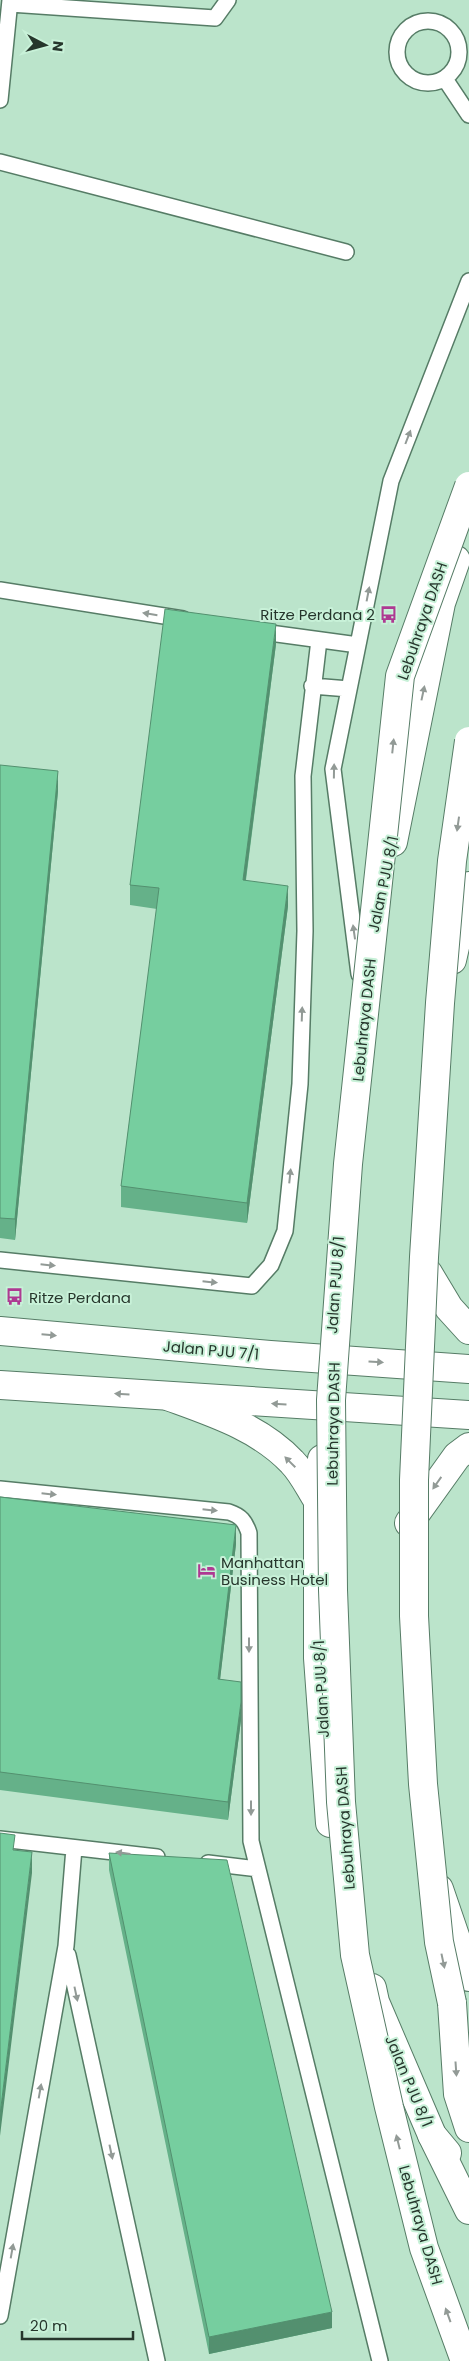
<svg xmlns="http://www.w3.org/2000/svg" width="469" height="2361" viewBox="0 0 469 2361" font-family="Poppins,sans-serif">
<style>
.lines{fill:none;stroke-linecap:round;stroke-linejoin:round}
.service-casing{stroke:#567c66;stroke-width:18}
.tertiary-casing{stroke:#567c66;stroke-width:30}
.secondary-casing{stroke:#567c66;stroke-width:30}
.motorway-casing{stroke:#567c66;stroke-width:30}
.service{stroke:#fff;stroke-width:15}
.tertiary{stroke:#fff;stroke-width:28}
.secondary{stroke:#fff;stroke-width:28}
.motorway{stroke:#fff;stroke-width:28}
.motorway-bridge-casing{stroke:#567c66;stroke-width:30;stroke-linecap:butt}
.motorway-bridge{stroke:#fff;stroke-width:28}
.wall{fill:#65b189}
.shaded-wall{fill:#53906f}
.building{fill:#76ce9f;stroke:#53906f}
.oneway{fill:#929a96}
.labels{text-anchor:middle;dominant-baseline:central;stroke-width:4;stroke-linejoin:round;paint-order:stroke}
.poi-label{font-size:15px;fill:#26362c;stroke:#c8f1d8;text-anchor:start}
.street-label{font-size:15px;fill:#26362c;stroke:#c8f1d8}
</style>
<rect width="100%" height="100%" fill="#bbe4cb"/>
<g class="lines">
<defs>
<path id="service" d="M10 4 215 18 228 0
M397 52a31 31 0 1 1 62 0a31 31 0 1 1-62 0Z
M445 79 469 115
M0 100 10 0
M0 162 346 252
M0 590 183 619
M255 631 358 645
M312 686 349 689
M359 974 333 769 391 481 469 281
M0 1260 252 1286 271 1265 285 1231 300 1084 305 931 303 776 319 640
M0 1489 229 1512C241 1516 245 1521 249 1533L251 1841 380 2361
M0 1839 157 1857
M208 1863 258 1869
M68 1955 157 2361
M0 2316 66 1946 74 1848"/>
<path id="tertiary" d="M0 1331 270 1355 469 1369
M0 1385 469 1415"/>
<path id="secondary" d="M393 842 441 603 456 560
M452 960 469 886
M428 1273 449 1308 469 1330
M170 1397C214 1413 260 1428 292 1462 303 1473 310 1489 318 1501
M322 1459 318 1501V1658L330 1823
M409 1523 457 1456 469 1447
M439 1889 469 1977
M372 1988 375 2002 432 2135 447 2153"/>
<path id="motorway" d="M452 2003 458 2094 469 2128
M432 2135 469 2210"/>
</defs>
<!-- service casing -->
<use href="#service" class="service-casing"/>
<!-- tertiary casing -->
<use href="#tertiary" class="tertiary-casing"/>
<!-- secondary casing -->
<use href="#secondary" class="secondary-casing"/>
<!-- motorway casing -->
<use href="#motorway" class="motorway-casing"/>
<!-- service -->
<use href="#service" class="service"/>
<!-- tertiary -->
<use href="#tertiary" class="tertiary"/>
<!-- secondary -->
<use href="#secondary" class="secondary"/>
<!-- motorway -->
<use href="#motorway" class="motorway"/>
<defs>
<path id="motorway-bridge" d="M452 2003 439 1942 423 1784 414 1616V1480L424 1257 440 1003 452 861 469 741
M465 2361 424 2248 389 2107 355 1955 341 1802 333 1590 331 1400 348 1164 400 676 469 486"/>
</defs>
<!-- motorway-bridge casing -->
<use href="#motorway-bridge" class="motorway-bridge-casing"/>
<!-- motorway-bridge -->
<use href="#motorway-bridge" class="motorway-bridge"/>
</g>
<!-- wall -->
<path class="wall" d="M276 644 246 880 288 906 247 1223 121 1207V1186L157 909 130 905V885Z
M0 765 58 791 15 1240 0 1238Z
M0 1497 236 1544 220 1679 241 1720 228 1820 0 1790Z
M109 1853 332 2328 209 2354 109 1870Z"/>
<!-- shaded-wall -->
<path class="shaded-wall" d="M276 624V644L243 900V880Z
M58 771V791L15 1240V1219Z
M288 886V906L247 1223V1203Z
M236 1525V1544L218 1697V1679Z
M241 1702V1720L228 1820V1802Z
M32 1852V1873L0 2136V2115Z
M332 2312V2328L209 2354V2337Z"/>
<!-- building -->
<path class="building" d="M165 609 276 624 243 880 288 886 247 1203 121 1186 159 888 130 885Z
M0 765 58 771 15 1219 0 1218Z
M0 1497 236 1525 218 1679 241 1682V1702L228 1802 0 1772Z
M0 1833 15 1835 13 1850 32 1852 0 2115Z
M109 1853 227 1860 332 2312 209 2337Z"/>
<!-- one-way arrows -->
<defs><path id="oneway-solid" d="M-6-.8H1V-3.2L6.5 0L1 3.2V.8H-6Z" transform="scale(1.25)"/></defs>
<g class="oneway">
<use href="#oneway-solid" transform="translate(408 437) rotate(-69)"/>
<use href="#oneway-solid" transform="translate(368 594) rotate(-79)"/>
<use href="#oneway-solid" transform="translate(150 614) rotate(-171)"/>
<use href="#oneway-solid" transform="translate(423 693) rotate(-78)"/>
<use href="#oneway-solid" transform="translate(393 746) rotate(-84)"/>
<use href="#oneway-solid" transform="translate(334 771) rotate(-89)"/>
<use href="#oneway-solid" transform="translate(458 824) rotate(98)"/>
<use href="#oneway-solid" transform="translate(354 932) rotate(-98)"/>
<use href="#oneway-solid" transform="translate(302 1014) rotate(-88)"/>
<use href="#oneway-solid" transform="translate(290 1176) rotate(-84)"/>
<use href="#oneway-solid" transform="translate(48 1265) rotate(6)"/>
<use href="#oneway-solid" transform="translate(210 1282) rotate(6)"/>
<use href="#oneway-solid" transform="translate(49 1335) rotate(5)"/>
<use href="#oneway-solid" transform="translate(376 1362) rotate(4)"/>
<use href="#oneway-solid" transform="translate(122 1394) rotate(-176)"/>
<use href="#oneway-solid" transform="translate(279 1404) rotate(-177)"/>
<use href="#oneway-solid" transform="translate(290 1462) rotate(-135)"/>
<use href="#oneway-solid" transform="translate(437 1483) rotate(125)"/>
<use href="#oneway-solid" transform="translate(49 1494) rotate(6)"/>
<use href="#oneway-solid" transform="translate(210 1510) rotate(6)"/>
<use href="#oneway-solid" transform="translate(249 1645) rotate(90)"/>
<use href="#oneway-solid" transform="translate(251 1808) rotate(90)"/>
<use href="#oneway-solid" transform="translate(123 1853) rotate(-173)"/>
<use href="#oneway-solid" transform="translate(443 1961) rotate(78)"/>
<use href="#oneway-solid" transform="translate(76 1994) rotate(78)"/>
<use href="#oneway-solid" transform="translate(456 2069) rotate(86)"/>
<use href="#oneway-solid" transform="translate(40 2091) rotate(-80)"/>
<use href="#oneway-solid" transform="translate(398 2142) rotate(-104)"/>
<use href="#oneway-solid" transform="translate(111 2152) rotate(78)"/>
<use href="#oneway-solid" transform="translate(12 2251) rotate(-80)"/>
<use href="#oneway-solid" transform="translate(448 2315) rotate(-110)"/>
</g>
<!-- icons -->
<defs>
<symbol id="bus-bare" viewBox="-9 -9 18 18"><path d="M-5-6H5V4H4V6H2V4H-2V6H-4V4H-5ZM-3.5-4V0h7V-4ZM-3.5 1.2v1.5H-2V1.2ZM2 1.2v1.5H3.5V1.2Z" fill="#ae3992" stroke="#c8f1d8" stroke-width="2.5" paint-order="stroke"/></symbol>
<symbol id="hotel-bare" viewBox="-9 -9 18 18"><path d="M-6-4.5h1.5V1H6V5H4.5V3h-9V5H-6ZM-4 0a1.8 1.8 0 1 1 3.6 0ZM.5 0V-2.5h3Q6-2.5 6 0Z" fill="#ae3992" stroke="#c8f1d8" stroke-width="2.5" paint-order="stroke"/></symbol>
</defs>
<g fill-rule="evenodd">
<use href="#bus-bare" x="376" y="602" width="25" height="25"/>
<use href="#bus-bare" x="2" y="1284" width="25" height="25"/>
<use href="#hotel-bare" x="194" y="1558" width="25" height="25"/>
</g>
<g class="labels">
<!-- poi labels -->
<g class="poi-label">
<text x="375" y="614" text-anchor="end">Ritze Perdana 2</text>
<text x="29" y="1297">Ritze Perdana</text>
<text x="221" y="1562">Manhattan<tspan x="221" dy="17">Business Hotel</tspan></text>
</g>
<!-- street labels -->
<g class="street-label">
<text transform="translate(422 621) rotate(-71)">Lebuhraya DASH</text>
<text transform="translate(383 884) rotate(-78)">Jalan PJU 8/1</text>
<text transform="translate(364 1020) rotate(-84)">Lebuhraya DASH</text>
<text transform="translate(335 1285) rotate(-86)">Jalan PJU 8/1</text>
<text transform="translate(211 1350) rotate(5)">Jalan PJU 7/1</text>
<text transform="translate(333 1424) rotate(-89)">Lebuhraya DASH</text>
<text transform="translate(321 1689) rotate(-93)">Jalan PJU 8/1</text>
<text transform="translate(345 1828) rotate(-94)">Lebuhraya DASH</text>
<text transform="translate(409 2081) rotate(67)">Jalan PJU 8/1</text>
<text transform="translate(421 2225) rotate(74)">Lebuhraya DASH</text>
</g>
</g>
<!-- north arrow -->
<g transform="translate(45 45) rotate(96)" stroke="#c8f1d8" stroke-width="4" paint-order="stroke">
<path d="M0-4L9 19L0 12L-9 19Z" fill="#26362c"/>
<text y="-8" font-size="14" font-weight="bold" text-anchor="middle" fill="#26362c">N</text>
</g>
<!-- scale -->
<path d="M22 2331v8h111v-8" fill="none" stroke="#26362c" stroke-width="2.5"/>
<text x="30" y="2331" font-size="15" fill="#26362c" stroke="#c8f1d8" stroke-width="4" paint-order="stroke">20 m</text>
</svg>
